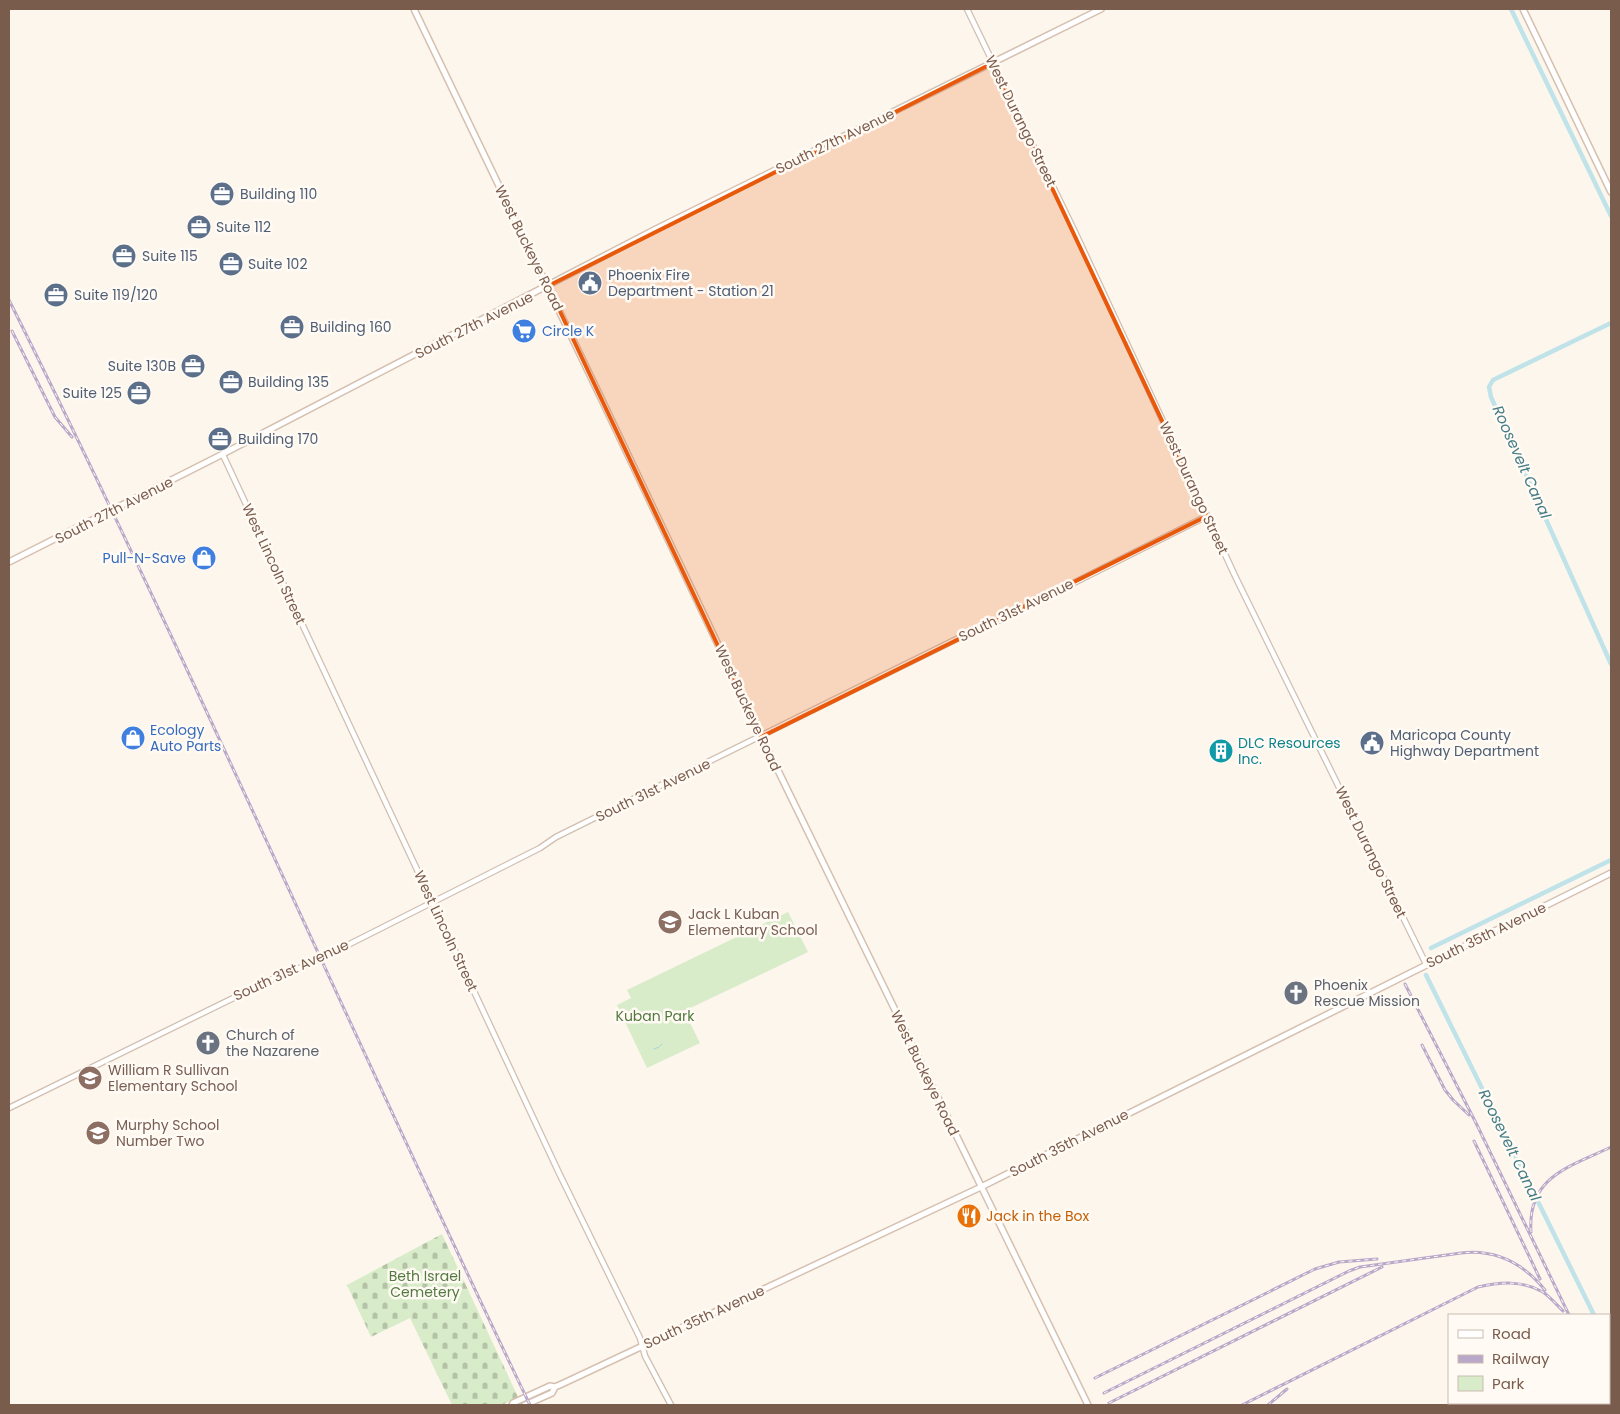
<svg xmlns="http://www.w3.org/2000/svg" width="1620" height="1414" viewBox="0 0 1620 1414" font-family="Poppins,sans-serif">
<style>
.cemetery{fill:url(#cemetery-stones)}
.park{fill:#d8ecc9}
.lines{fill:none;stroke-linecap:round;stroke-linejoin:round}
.stream{stroke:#a5d3da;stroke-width:1}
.canal{stroke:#bfe3e8;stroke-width:4.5}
.tertiary-casing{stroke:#d1beb0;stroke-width:7}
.secondary-casing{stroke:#d6c0b0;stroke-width:8}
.tertiary{stroke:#fff;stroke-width:4.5}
.secondary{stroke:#fff;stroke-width:5}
.rail-casing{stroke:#b9a8c9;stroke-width:3}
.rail{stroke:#fffaf3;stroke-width:1;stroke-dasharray:4;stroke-linecap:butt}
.marked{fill:#e8590c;fill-opacity:0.2;stroke:#e8590c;stroke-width:4;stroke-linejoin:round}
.labels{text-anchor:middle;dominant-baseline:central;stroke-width:5;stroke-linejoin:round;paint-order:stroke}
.street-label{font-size:14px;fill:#7a5c4d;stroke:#fffaf3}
.service-label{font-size:14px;fill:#4e5e75;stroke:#fffaf3;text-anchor:start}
.shop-label{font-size:14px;fill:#366cbe;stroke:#fffaf3;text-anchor:start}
.culture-label{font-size:14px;fill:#0d838f;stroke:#fffaf3;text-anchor:start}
.education-label{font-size:14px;fill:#785e54;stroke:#fffaf3;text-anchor:start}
.worship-label{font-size:14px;fill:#5b616d;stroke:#fffaf3;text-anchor:start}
.park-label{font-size:14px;fill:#537a41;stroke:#fffaf3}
.food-label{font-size:14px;fill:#c56008;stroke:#fffaf3;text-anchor:start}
.water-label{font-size:15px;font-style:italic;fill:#437c86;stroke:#fffaf3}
</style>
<defs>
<pattern id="cemetery-stones" width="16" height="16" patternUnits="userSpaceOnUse" patternTransform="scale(1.25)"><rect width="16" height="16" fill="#d8ecc9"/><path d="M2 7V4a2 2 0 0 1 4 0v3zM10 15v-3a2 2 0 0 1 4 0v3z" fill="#b4c2a5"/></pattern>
</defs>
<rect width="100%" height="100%" fill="#fdf6ec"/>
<!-- cemetery -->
<path class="cemetery" d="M442 1234 518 1397 502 1405H452L410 1318 371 1337 347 1285Z"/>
<!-- park -->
<path class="park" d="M788 912 808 952 684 1011 700 1043 647 1068 617 1005 631 998 627 990Z"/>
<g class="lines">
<!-- stream -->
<path class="stream" d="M660 1046 662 1044
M654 1049 659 1047"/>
<!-- canal -->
<path class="canal" d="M1511 9 1611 216
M1611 323 1493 380 1489 387 1491 397 1611 664
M1431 948 1611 860
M1426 975 1594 1315
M1609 1346 1611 1351"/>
<defs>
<path id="tertiary" d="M967 9 1075 232 1236 578 1426 964
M223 455 559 1173 640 1338 645 1356 671 1405
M9 1108 268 981 314 962 540 848 556 837 979 628 986 627 1207 516"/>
<path id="secondary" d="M414 9 601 398 769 752 1088 1405
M1523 9 1611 192
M9 562 215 458 658 228 1101 9
M512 1405 513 1403 550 1386 555 1387
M525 1405 552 1393 555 1387 564 1383 981 1187 1611 873"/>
</defs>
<!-- tertiary casing -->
<use href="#tertiary" class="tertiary-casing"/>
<!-- secondary casing -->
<use href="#secondary" class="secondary-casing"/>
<!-- tertiary -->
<use href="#tertiary" class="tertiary"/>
<!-- secondary -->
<use href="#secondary" class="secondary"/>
<defs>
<path id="rail" d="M9 300C191 664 353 1038 530 1405
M12 331 55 417 72 437
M1405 984 1477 1125 1569 1315
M1422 1045 1445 1090 1454 1101 1469 1115
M1474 1141 1540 1279
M1531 1232C1527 1176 1570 1167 1611 1147
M1095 1378 1315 1269 1339 1262 1377 1259
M1104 1393 1349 1271 1360 1267 1461 1253C1496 1249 1523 1263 1545 1290
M1109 1403 1382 1267
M1606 1403 1607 1405
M1242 1405 1478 1287C1500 1282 1522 1280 1543 1292 1550 1297 1557 1305 1563 1311
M1268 1405 1287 1389"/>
</defs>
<!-- rail casing -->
<use href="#rail" class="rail-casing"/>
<!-- rail -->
<use href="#rail" class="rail"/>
</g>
<!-- marked area -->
<path class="marked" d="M993 63 1207 516 761 737 548 286Z"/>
<!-- icons -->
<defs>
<symbol id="office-disc" viewBox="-11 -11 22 22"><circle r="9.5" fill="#5c6f8a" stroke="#fffaf3"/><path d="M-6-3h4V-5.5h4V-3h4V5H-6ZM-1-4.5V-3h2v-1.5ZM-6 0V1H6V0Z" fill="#fff"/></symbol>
<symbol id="civic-disc" viewBox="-11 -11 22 22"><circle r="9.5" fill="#5c6f8a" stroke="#fffaf3"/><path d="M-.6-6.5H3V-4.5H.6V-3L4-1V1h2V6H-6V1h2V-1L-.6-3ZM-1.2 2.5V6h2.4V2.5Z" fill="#fff"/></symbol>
<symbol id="supermarket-disc" viewBox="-11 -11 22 22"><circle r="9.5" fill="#3f7fe0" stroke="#fffaf3"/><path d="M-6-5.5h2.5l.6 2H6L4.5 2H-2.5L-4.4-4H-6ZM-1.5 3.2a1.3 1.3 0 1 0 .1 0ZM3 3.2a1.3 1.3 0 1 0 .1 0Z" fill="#fff"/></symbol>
<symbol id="shop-disc" viewBox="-11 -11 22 22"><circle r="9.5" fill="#3f7fe0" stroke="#fffaf3"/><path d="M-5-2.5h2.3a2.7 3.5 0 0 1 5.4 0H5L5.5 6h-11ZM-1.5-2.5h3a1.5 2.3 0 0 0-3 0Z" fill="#fff"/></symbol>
<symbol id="building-disc" viewBox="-11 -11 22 22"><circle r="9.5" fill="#0f9aa8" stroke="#fffaf3"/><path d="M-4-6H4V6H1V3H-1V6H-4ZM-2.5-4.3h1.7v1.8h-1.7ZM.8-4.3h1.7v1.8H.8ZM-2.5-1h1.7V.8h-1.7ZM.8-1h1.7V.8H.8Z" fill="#fff"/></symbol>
<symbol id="school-disc" viewBox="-11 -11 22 22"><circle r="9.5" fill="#8d6e63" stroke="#fffaf3"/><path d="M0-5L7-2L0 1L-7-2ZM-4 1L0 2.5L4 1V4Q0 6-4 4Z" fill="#fff"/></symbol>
<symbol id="church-disc" viewBox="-11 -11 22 22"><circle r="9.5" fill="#6b7280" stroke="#fffaf3"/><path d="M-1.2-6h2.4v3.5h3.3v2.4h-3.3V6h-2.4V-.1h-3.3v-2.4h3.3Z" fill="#fff"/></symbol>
<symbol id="restaurant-disc" viewBox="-11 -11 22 22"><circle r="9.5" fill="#e8710a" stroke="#fffaf3"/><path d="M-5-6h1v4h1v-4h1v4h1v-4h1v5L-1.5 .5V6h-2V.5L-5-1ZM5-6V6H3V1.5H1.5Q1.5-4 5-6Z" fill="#fff"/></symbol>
</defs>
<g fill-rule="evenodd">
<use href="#office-disc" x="208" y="180" width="28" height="28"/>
<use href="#office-disc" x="185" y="213" width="28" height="28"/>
<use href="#office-disc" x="110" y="242" width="28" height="28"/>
<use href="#office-disc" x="217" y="250" width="28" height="28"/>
<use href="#civic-disc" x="576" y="269" width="28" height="28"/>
<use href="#office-disc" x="42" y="281" width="28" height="28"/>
<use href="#office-disc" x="278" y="313" width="28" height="28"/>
<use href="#supermarket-disc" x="510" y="317" width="28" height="28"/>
<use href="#office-disc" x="179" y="352" width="28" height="28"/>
<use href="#office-disc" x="217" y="368" width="28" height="28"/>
<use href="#office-disc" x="125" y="379" width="28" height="28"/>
<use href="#office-disc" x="206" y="425" width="28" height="28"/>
<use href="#shop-disc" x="190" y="544" width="28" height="28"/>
<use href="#shop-disc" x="119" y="724" width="28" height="28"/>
<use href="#civic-disc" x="1358" y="729" width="28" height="28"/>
<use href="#building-disc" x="1207" y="737" width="28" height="28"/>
<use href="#school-disc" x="656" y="908" width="28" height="28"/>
<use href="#church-disc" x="1282" y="979" width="28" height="28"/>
<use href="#church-disc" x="194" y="1029" width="28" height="28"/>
<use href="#school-disc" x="76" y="1064" width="28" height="28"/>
<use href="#school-disc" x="84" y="1119" width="28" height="28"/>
<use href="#restaurant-disc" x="955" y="1202" width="28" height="28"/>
</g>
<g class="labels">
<!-- street labels -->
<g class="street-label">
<text transform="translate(1021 121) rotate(64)">West Durango Street</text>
<text transform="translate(835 141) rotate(-26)">South 27th Avenue</text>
<text transform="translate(529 248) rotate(64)">West Buckeye Road</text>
<text transform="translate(474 325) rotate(-27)">South 27th Avenue</text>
<text transform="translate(1194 488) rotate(65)">West Durango Street</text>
<text transform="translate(114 510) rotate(-27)">South 27th Avenue</text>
<text transform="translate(274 564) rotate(65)">West Lincoln Street</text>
<text transform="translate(1016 610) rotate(-26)">South 31st Avenue</text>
<text transform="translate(748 708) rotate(65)">West Buckeye Road</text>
<text transform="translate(653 790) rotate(-26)">South 31st Avenue</text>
<text transform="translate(1371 852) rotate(64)">West Durango Street</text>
<text transform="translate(446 931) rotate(65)">West Lincoln Street</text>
<text transform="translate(1486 935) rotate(-26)">South 35th Avenue</text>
<text transform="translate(291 970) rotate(-25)">South 31st Avenue</text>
<text transform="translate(925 1073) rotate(64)">West Buckeye Road</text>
<text transform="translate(1069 1143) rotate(-27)">South 35th Avenue</text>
<text transform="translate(704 1317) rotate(-25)">South 35th Avenue</text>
</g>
<!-- service labels -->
<g class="service-label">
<text x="240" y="194">Building 110</text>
<text x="216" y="227">Suite 112</text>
<text x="142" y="256">Suite 115</text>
<text x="248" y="264">Suite 102</text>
<text x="608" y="275">Phoenix Fire<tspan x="608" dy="16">Department - Station 21</tspan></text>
<text x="74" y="295">Suite 119/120</text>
<text x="310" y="327">Building 160</text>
<text x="176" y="366" text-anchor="end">Suite 130B</text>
<text x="248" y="382">Building 135</text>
<text x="122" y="393" text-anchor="end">Suite 125</text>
<text x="238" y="439">Building 170</text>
<text x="1390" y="735">Maricopa County<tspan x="1390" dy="16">Highway Department</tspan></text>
</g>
<!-- shop labels -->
<g class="shop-label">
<text x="542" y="331">Circle K</text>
<text x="186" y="558" text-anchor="end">Pull-N-Save</text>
<text x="150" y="730">Ecology<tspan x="150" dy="16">Auto Parts</tspan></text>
</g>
<!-- culture labels -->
<g class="culture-label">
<text x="1238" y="743">DLC Resources<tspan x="1238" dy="16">Inc.</tspan></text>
</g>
<!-- education labels -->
<g class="education-label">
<text x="688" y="914">Jack L Kuban<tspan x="688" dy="16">Elementary School</tspan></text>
<text x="108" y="1070">William R Sullivan<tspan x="108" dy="16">Elementary School</tspan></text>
<text x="116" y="1125">Murphy School<tspan x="116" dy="16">Number Two</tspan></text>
</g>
<!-- worship labels -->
<g class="worship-label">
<text x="1314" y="985">Phoenix<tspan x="1314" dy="16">Rescue Mission</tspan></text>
<text x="226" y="1035">Church of<tspan x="226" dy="16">the Nazarene</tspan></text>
</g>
<!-- park labels -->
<g class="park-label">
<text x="655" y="1016">Kuban Park</text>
<text x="425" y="1276">Beth Israel<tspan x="425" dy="16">Cemetery</tspan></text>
</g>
<!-- food labels -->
<g class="food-label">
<text x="986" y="1216">Jack in the Box</text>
</g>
<!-- water labels -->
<g class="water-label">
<text transform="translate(1522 462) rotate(66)">Roosevelt Canal</text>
<text transform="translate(1510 1145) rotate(64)">Roosevelt Canal</text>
</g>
</g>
<!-- border -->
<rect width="1620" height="1414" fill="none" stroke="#7a5c4d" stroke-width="20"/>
<!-- legend -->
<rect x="1448" y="1314" width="162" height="90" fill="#fffaf3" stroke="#cabbb1"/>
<rect x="1458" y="1330" width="25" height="8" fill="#ffffff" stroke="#cabbb1"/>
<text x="1492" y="1339" font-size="15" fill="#7a5c4d">Road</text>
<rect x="1458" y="1355" width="25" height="8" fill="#b9a8c9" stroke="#cabbb1"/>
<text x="1492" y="1364" font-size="15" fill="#7a5c4d">Railway</text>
<rect x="1458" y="1376" width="25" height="15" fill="#d8ecc9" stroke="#cabbb1"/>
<text x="1492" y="1389" font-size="15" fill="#7a5c4d">Park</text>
</svg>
